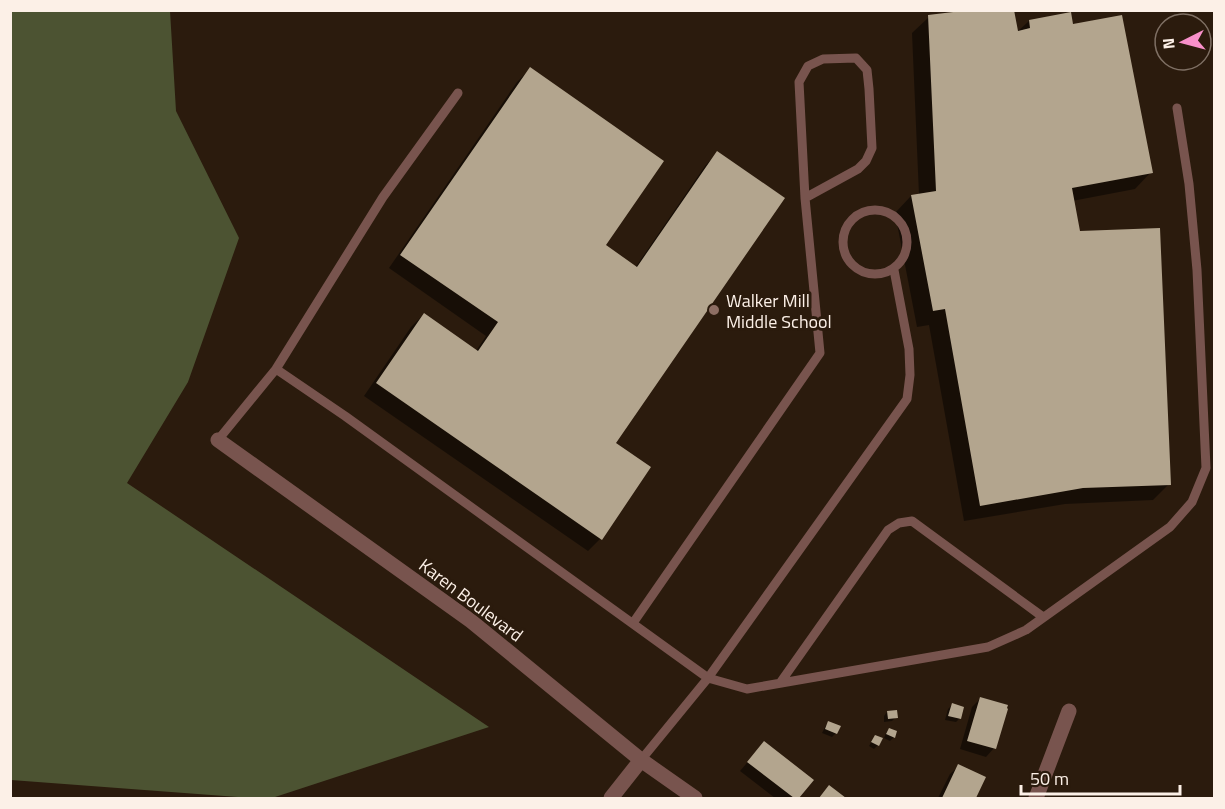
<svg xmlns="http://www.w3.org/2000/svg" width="1225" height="809" viewBox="0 0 1225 809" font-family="'Titillium Web',sans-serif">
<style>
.forest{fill:#4c5332}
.shadow{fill:#0007}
.building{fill:#b3a58e}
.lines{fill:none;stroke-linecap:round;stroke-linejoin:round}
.lane{stroke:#78544e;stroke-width:9}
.street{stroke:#78544e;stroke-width:15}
.education-dot{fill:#8d6e63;stroke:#2b1b0d;stroke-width:2}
.labels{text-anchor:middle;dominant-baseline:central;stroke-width:6;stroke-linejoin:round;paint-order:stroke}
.poi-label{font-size:18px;fill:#fcf0e7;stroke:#2b1b0d;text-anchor:start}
.street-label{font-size:18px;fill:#fcf0e7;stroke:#2b1b0d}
</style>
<rect width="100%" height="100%" fill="#2b1b0d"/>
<!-- forest -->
<path class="forest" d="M10 11H170L176 111 239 238 188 382 127 483 489 727 272 798H251L11 780Z"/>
<!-- shadow -->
<path class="shadow" d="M929 17 1017 32 1029 21 1072 26 1151 172 1135 189 1072 201 1079 233 1169 484 1153 500 1065 504 964 521 929 325 917 327 895 213 911 196 919 195 912 33Z
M530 69 604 246 635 268 705 166 717 153 614 444 600 539 588 551 364 396 411 327 424 314 476 351 486 336 389 268 517 82Z
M980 699 994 748 986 757 960 749 972 707Z
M952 705 962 708 959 719 956 722 945 720 948 709Z
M887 712 896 717 892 721 884 722V716Z
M828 723 836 733 832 737 822 733 825 727Z
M889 730 894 737 890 741 884 738 886 733Z
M875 736 878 745 874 749 869 746Z
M764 743 811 780 797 798H775L740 771Z
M959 766 984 777 973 798H938L950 774Z"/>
<!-- building -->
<path class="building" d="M970 10H1014L1018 31 1030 28 1029 20 1071 12 1073 24 1122 15 1153 173 1072 188 1080 231 1160 228 1171 485 1083 488 980 506 945 309 933 311 911 195 936 191 928 15Z
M530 67 664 161 606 245 637 267 717 151 785 198 616 443 651 467 602 540 376 383 424 313 478 351 498 322 400 255Z
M980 697 1008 705 1007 708 1008 709 996 749 967 741Z
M952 703 964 707 961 719 948 716Z
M897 710 898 718 888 719 887 711Z
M828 721 841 726 837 734 825 729Z
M889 728 897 731 895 738 886 734Z
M875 735 883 738 879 746 871 742Z
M764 741 814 780 799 798H794L747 762Z
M958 764 986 777 976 798H942Z
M829 785 846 798H819Z"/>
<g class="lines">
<!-- lane -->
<path class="lane" d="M843 242a32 32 0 1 1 64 0a32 32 0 1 1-64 0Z
M894 270 909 349 910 375 907 399 708 678 747 689 988 647 1026 630 1170 527 1192 502 1206 468 1197 270 1189 184 1177 108
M276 369 383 197 458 93
M218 440 276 369 345 416 708 678 641 760
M633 623 820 353 805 198 858 169 866 161 872 148 869 89 867 70 856 58 823 59 808 66 799 82 805 198
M780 683 888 530 899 523 912 521 1043 617"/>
<!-- street -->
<path class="street" d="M218 440 471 621 641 760 695 798
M611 798 641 760
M1036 798 1069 711"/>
</g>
<!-- markers -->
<circle class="education-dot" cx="714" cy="310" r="6"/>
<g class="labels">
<!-- poi labels -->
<g class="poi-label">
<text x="726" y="300">Walker Mill<tspan x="726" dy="21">Middle School</tspan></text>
</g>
<!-- street labels -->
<g class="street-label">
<text transform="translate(471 600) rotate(37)">Karen Boulevard</text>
</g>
</g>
<!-- border -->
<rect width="1225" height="809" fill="none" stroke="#fcf0e7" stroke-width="24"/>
<!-- north arrow -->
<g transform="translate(1183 42) rotate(264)"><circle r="28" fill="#2b1b0d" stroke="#7f7064" stroke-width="1.5"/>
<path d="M0-4.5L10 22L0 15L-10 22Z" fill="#f890ca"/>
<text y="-9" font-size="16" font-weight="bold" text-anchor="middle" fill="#fcf0e7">N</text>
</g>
<!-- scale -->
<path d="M1021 785v9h159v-9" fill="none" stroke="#fcf0e7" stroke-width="3"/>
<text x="1030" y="785" font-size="18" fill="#fcf0e7" stroke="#2b1b0d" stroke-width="4.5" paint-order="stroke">50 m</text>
</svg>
